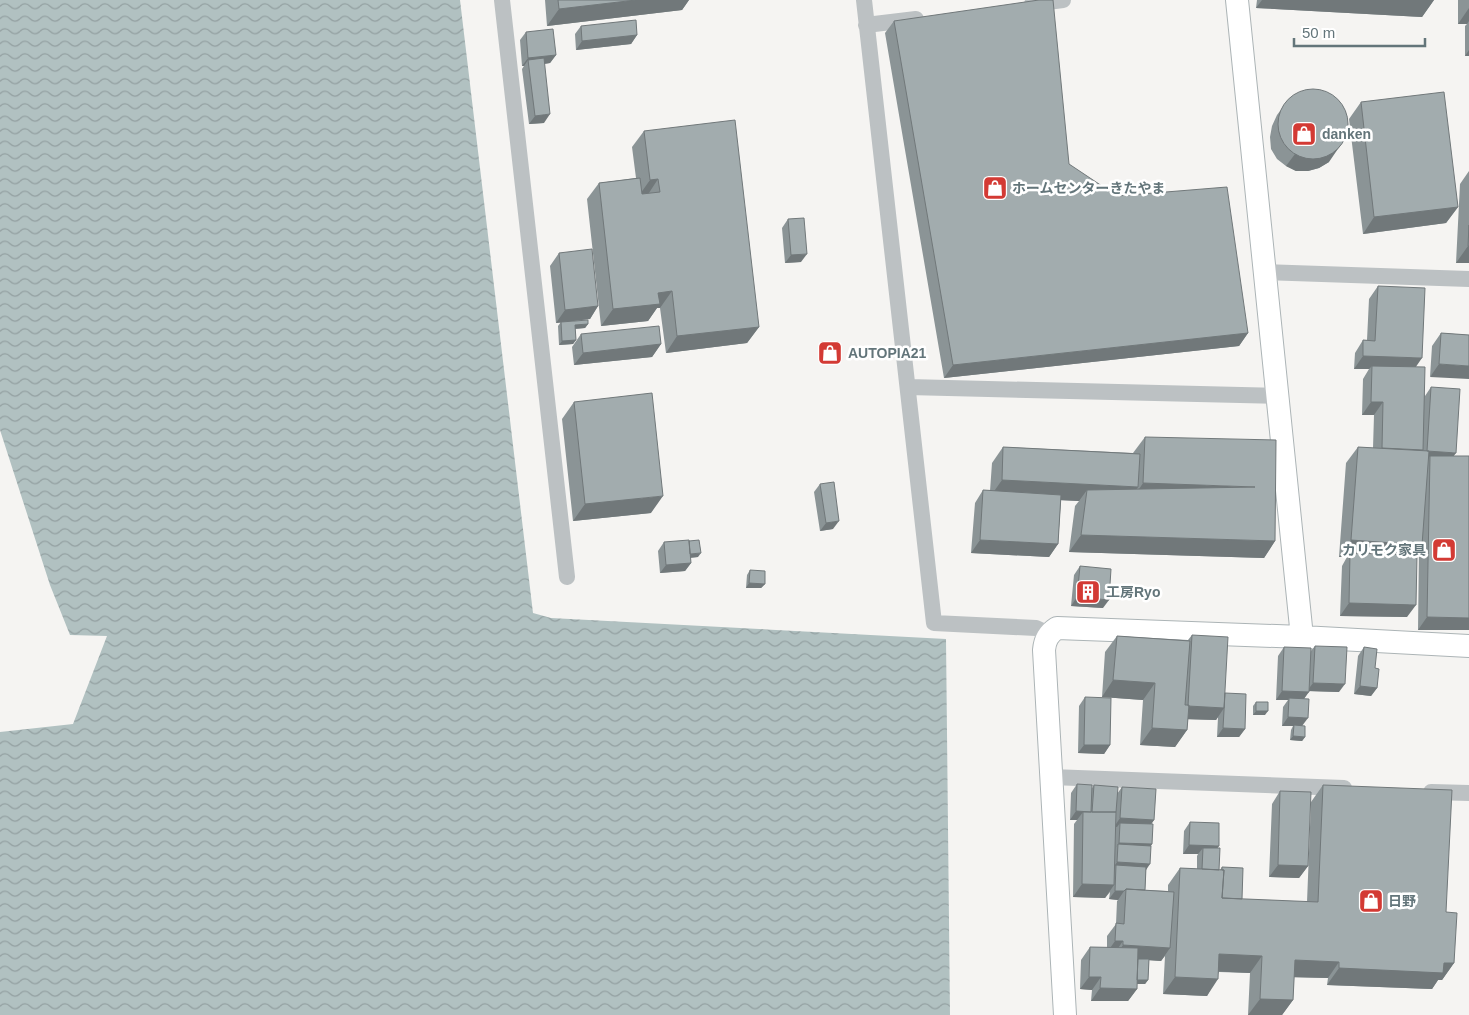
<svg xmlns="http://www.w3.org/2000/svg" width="1469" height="1015" viewBox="0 0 1469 1015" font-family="Helvetica,'Noto Sans JP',sans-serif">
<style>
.water{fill:url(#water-waves)}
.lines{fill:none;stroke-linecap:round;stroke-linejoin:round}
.secondary-casing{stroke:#acb4b6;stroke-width:24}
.street{stroke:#bcc1c3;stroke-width:16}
.secondary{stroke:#fff;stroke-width:22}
.wall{fill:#8b9496}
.shaded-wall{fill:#71787a}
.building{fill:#a2acae;stroke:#71787a}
.labels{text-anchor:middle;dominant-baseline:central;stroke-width:5;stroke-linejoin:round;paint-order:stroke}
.poi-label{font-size:14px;font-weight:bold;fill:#63757a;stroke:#fff;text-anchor:start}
</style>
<defs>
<pattern id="water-waves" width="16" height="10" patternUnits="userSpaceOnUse" patternTransform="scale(1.25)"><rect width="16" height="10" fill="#b1c1c1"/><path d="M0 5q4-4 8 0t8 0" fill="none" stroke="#94a1a2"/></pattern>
</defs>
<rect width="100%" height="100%" fill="#f5f4f2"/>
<!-- water -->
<path class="water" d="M0 0H460L533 613 551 618 946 639 950 1015H0V732L73 724 107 636 70 635 50 585 0 430Z"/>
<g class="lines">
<defs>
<path id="secondary" d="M1237 0 1302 637
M1065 1015 1044 650C1045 640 1048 634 1057 628L1302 637 1469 646"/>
</defs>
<!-- secondary casing -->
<use href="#secondary" class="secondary-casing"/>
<!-- street -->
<path class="street" d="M502 0 567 577
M864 0 934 623 1036 628 1049 634
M1032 4 1063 0
M866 25 916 19
M1265 272 1469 279
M908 387 1278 396
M1051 777 1344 788
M1431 792 1469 793"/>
<!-- secondary -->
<use href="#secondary" class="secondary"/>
</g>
<!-- wall -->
<path class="wall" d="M545 0H689L682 10 547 26Z
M1257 0H1434L1422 17 1256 8Z
M1458 0H1469V56H1465V26L1467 24H1458Z
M894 21 1069 164 1248 333 1239 346 944 378 885 33Z
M581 26 637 35 631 44 576 50 575 34Z
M526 32 556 55 550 63 544 64V123L529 124 522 69 524 66H522L520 40Z
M1361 102 1458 207 1446 223 1363 234 1349 119Z
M1286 103 1329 162 1319 168 1308 171H1296L1286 166 1277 159 1271 149 1270 137 1272 126 1277 115Z
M644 131 759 327 747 343 666 353 660 308H657L648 321 601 326 587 199 599 183 636 178 632 147Z
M1469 171V263H1456L1460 184Z
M788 219 801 262 785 263 782 228Z
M559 253 598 306 590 319 556 323 550 266Z
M1378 286 1416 367 1425 396 1431 387 1453 456H1469V630H1418L1419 548 1415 555 1407 617 1340 616 1342 566 1347 557H1339L1346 463 1358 447 1373 448 1374 415H1362L1363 379 1369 369H1354L1355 353 1363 340H1367L1369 299Z
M561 322 588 324 585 328 575 329 576 340 573 344 559 345 558 326Z
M1441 333 1469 335 1430 377 1432 346Z
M581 334 661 344 652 357 574 365 572 347Z
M574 402 651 513 573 521 562 419Z
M1145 437 1275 541 1264 558 1069 552 1075 506 1079 501 1061 500 1058 544 1049 557 971 553 975 503 983 490 990 491 992 463 1003 447 1133 453Z
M820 484 833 529 820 531 814 492Z
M664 542 698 557 690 558 691 563 685 571 660 573 658 551Z
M1080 566 1103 608 1071 606 1074 575Z
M750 570 765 584 761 588H746L747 575Z
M1192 635 1225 693 1245 729 1239 737H1217L1218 717 1216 720 1188 719 1187 730 1175 747 1140 745 1143 700 1102 697 1105 652 1117 636 1188 640Z
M1315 646 1339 692 1309 691 1304 699 1302 726 1305 737 1302 741 1290 740 1291 730 1293 726H1282L1283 707 1288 700H1276L1278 656 1284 647 1310 652Z
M1364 647 1375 668 1377 688 1371 696 1354 694 1358 656Z
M1085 697 1110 745 1104 754 1078 753 1079 706Z
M1256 702 1265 715H1253V706Z
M1077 784 1092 788 1094 785 1117 794 1122 787 1154 820 1151 824 1152 844 1151 846 1146 870 1145 890 1168 891V885L1180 868 1197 869V856L1198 854H1183L1184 831 1190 822 1217 848 1219 870H1220L1222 867 1242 899 1307 902 1311 802 1323 785 1446 912 1454 963 1442 980H1438L1432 989 1327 985 1328 978 1294 977 1293 1000 1282 1015H1248L1250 973 1219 972 1207 996 1163 994 1165 956 1161 961 1149 960 1148 980 1145 984H1137V989L1128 1001H1091L1092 990 1080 989 1081 960 1090 947 1107 948V936L1116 924 1117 901 1118 900 1109 899 1110 892 1105 898 1073 897 1074 824 1077 820H1070L1071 793Z
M1280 791 1308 866 1299 878 1269 877 1272 804Z"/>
<!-- shaded-wall -->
<path class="shaded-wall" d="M636 0H689L682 10 547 26 559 9Z
M1262 0H1434L1422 17 1256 8Z
M1469 8V21L1467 24H1458Z
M637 35 631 44 576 50 582 41Z
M1469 50V56H1465Z
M556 55 550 63 529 66 528 60 524 66H522L528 58Z
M550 114 544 123 529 124 535 116Z
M1344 140 1329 162 1319 168 1308 171H1296L1286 166 1295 154Z
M658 179 647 196 638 197 650 180Z
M1458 207 1446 223 1363 234 1374 217Z
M1468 246H1469V263H1456Z
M807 254 801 262 785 263 791 255Z
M672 291 660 308H657L648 321 601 326 613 309 658 293Z
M598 306 590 319 556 323 565 310Z
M588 324 585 328 572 329 575 325Z
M759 327 747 343 666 353 677 336Z
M1248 333 1239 346 944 378 953 365Z
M576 340 573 344 559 345 562 341Z
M661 344 652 357 574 365 583 353Z
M1363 356 1422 358 1413 371 1372 366 1369 369H1354Z
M1439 364 1469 366V379L1430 377Z
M1371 402H1383L1374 415H1362Z
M1427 451 1456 453 1447 465 1430 456 1424 464Z
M1002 480 1138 487 1126 504 1087 490 1079 501 990 497Z
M1143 483 1255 487 1132 500Z
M663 496 651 513 573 521 585 504Z
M839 521 833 529 820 531 826 523Z
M1081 535 1275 541 1264 558 1069 552Z
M980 540 1058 544 1049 557 971 553Z
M1351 540 1422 545 1410 562 1350 553 1347 557H1339Z
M701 553 698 557 686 558 689 554Z
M691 563 685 571 660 573 666 565Z
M749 583 765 584 761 588H746Z
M1077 597 1109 600 1103 608 1071 606Z
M1349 603 1416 605 1407 617 1340 616Z
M1427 617 1469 618V630H1418Z
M1113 680 1155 683 1143 700 1102 697Z
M1313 683 1345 684 1339 692 1307 691Z
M1360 686 1377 688 1371 696 1354 694Z
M1282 691 1309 692 1303 700 1289 698 1288 700H1276Z
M1188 706 1224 708 1216 720 1179 719Z
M1256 711H1268L1265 715H1253Z
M1288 717 1308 718 1302 726H1282Z
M1152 728 1187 730 1175 747 1140 745Z
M1223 728 1245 729 1239 737H1217Z
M1293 736 1305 737 1302 741 1290 740Z
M1084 745H1110L1104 754 1078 753Z
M1076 811 1091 812H1083L1077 820H1070Z
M1120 818 1154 820 1148 829 1120 823 1117 827H1114Z
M1119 843 1152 844 1146 853 1118 844 1113 851Z
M1189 845 1219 846 1213 855 1203 848 1198 854H1183Z
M1117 862 1150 864 1144 873 1116 865 1111 871Z
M1278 865 1308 866 1299 878 1269 877Z
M1082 884 1114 885 1105 898 1073 897Z
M1115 891H1124L1118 900 1109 899Z
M1115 941H1123L1114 954H1106Z
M1123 945 1170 948 1161 961 1114 958Z
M1219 954 1262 956 1250 973 1208 971Z
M1295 960 1339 962 1328 978 1283 977Z
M1444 963H1454L1442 980H1438L1432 989 1327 985 1339 968Z
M1089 977H1101L1092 990 1080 989Z
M1175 977 1218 979 1207 996 1163 994Z
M1135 980H1148L1145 984H1132Z
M1100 988 1137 989 1128 1001H1091Z
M1260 999 1293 1000 1282 1015H1248Z"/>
<!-- building -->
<path class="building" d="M558 0H636L559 9Z
M1039 0H1053L1069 164 1117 196 1227 187 1248 333 953 365 894 21Z
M636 20 637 35 582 41 581 26Z
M553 29 556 55 528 58 526 32Z
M544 58 550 114 535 116 528 60Z
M1278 124a35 35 0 1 1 70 0a35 35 0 1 1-70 0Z
M1444 92 1458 207 1374 217 1361 102Z
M735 120 759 327 677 336 672 291 658 293 660 304 613 309 599 183 640 178 642 194 660 192 658 179 650 180 644 131Z
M804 218 807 254 791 255 788 219Z
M1469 225V246H1468Z
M592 249 598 306 565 310 559 253Z
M1378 286 1425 288 1422 358 1363 356V340L1375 341Z
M588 320V324L575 325 576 340 562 341 561 322Z
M659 326 661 344 583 353 581 334Z
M1441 333 1469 335V366L1439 364Z
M1372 366 1425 367 1423 450 1382 448 1383 402H1371Z
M1431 387 1460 389 1456 453 1427 451Z
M652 393 663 496 585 504 574 402Z
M1145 437 1276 440 1275 541 1081 535 1087 490 1255 487 1143 483Z
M1003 447 1140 454 1138 487 1002 480Z
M1358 447 1429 451 1422 545 1351 540Z
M1430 456H1469V618L1427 617Z
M834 482 839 521 826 523 820 484Z
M983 490 1061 495 1058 544 980 540Z
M689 540 691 563 666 565 664 542Z
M699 540 701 553 690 554 689 541Z
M1350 553 1417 555 1416 605 1349 603Z
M1080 566 1111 569 1109 600 1077 597Z
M750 570 765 571V584L749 583Z
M1192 635 1228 637 1224 708 1188 706Z
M1117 636 1190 641 1185 705H1189L1187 730 1152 728 1155 683 1113 680Z
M1315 646 1347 647 1345 684 1313 683Z
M1284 647 1311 648 1309 692 1282 691Z
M1364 647 1377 649 1375 668 1379 669 1377 688 1360 686Z
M1225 693 1246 694 1245 729 1223 728Z
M1085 697 1111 698 1110 745H1084Z
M1289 698 1309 699 1308 718 1288 717Z
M1256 702H1268V711H1256Z
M1294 725 1305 726V737L1293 736Z
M1077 784 1092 785 1091 812 1076 811Z
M1094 785 1118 787 1116 812H1092Z
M1323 785 1452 790 1446 912 1457 913 1454 963H1444L1443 973 1339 968V962L1295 960 1293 1000 1260 999 1262 956 1219 954 1218 979 1175 977 1180 868 1224 870 1222 898 1318 902Z
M1122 787 1156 789 1154 820 1120 818Z
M1280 791 1311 792 1308 866 1278 865Z
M1083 812H1116L1114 885 1082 884Z
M1190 822 1219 823V846L1189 845Z
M1120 823 1153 824 1152 844 1119 843Z
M1118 844 1151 846 1150 864 1117 862Z
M1203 848H1220L1219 870 1202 869Z
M1116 865 1146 867 1145 890 1126 889 1124 891H1115Z
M1222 867 1243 868 1242 899 1222 898 1224 870H1222Z
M1126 889 1174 892 1170 948 1123 945V941H1115L1116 923 1124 924Z
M1090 947 1138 948 1137 989 1100 988 1101 977H1089Z
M1138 959H1149L1148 980H1137Z"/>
<!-- icons -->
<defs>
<symbol id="shop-square" viewBox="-11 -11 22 22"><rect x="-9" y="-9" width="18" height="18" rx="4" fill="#d33a34" stroke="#fff"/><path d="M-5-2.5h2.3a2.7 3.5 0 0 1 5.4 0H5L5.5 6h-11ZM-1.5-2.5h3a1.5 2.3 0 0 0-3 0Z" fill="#fff"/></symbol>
<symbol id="building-square" viewBox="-11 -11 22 22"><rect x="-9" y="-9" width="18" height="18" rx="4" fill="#d33a34" stroke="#fff"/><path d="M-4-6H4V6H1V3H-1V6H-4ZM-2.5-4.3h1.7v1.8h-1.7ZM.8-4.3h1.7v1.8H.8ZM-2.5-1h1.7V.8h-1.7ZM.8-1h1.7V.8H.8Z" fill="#fff"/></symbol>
</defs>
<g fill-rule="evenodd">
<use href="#shop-square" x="1290" y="120" width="28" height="28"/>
<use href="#shop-square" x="981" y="174" width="28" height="28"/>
<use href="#shop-square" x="816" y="339" width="28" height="28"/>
<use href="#shop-square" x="1430" y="536" width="28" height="28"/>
<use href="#building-square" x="1074" y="578" width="28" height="28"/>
<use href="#shop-square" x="1357" y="887" width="28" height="28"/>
</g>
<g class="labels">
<!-- poi labels -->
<g class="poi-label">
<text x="1322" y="134">danken</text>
<text x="1012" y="188">ホームセンターきたやま</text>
<text x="848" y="353">AUTOPIA21</text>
<text x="1426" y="550" text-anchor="end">カリモク家具</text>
<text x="1106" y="592">工房Ryo</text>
<text x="1388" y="901">日野</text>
</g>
</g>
<!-- scale -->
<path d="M1294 38v8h131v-8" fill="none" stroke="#63757a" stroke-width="2.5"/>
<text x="1302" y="38" font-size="15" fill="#63757a" stroke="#ffffff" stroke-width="4" paint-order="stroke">50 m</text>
</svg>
